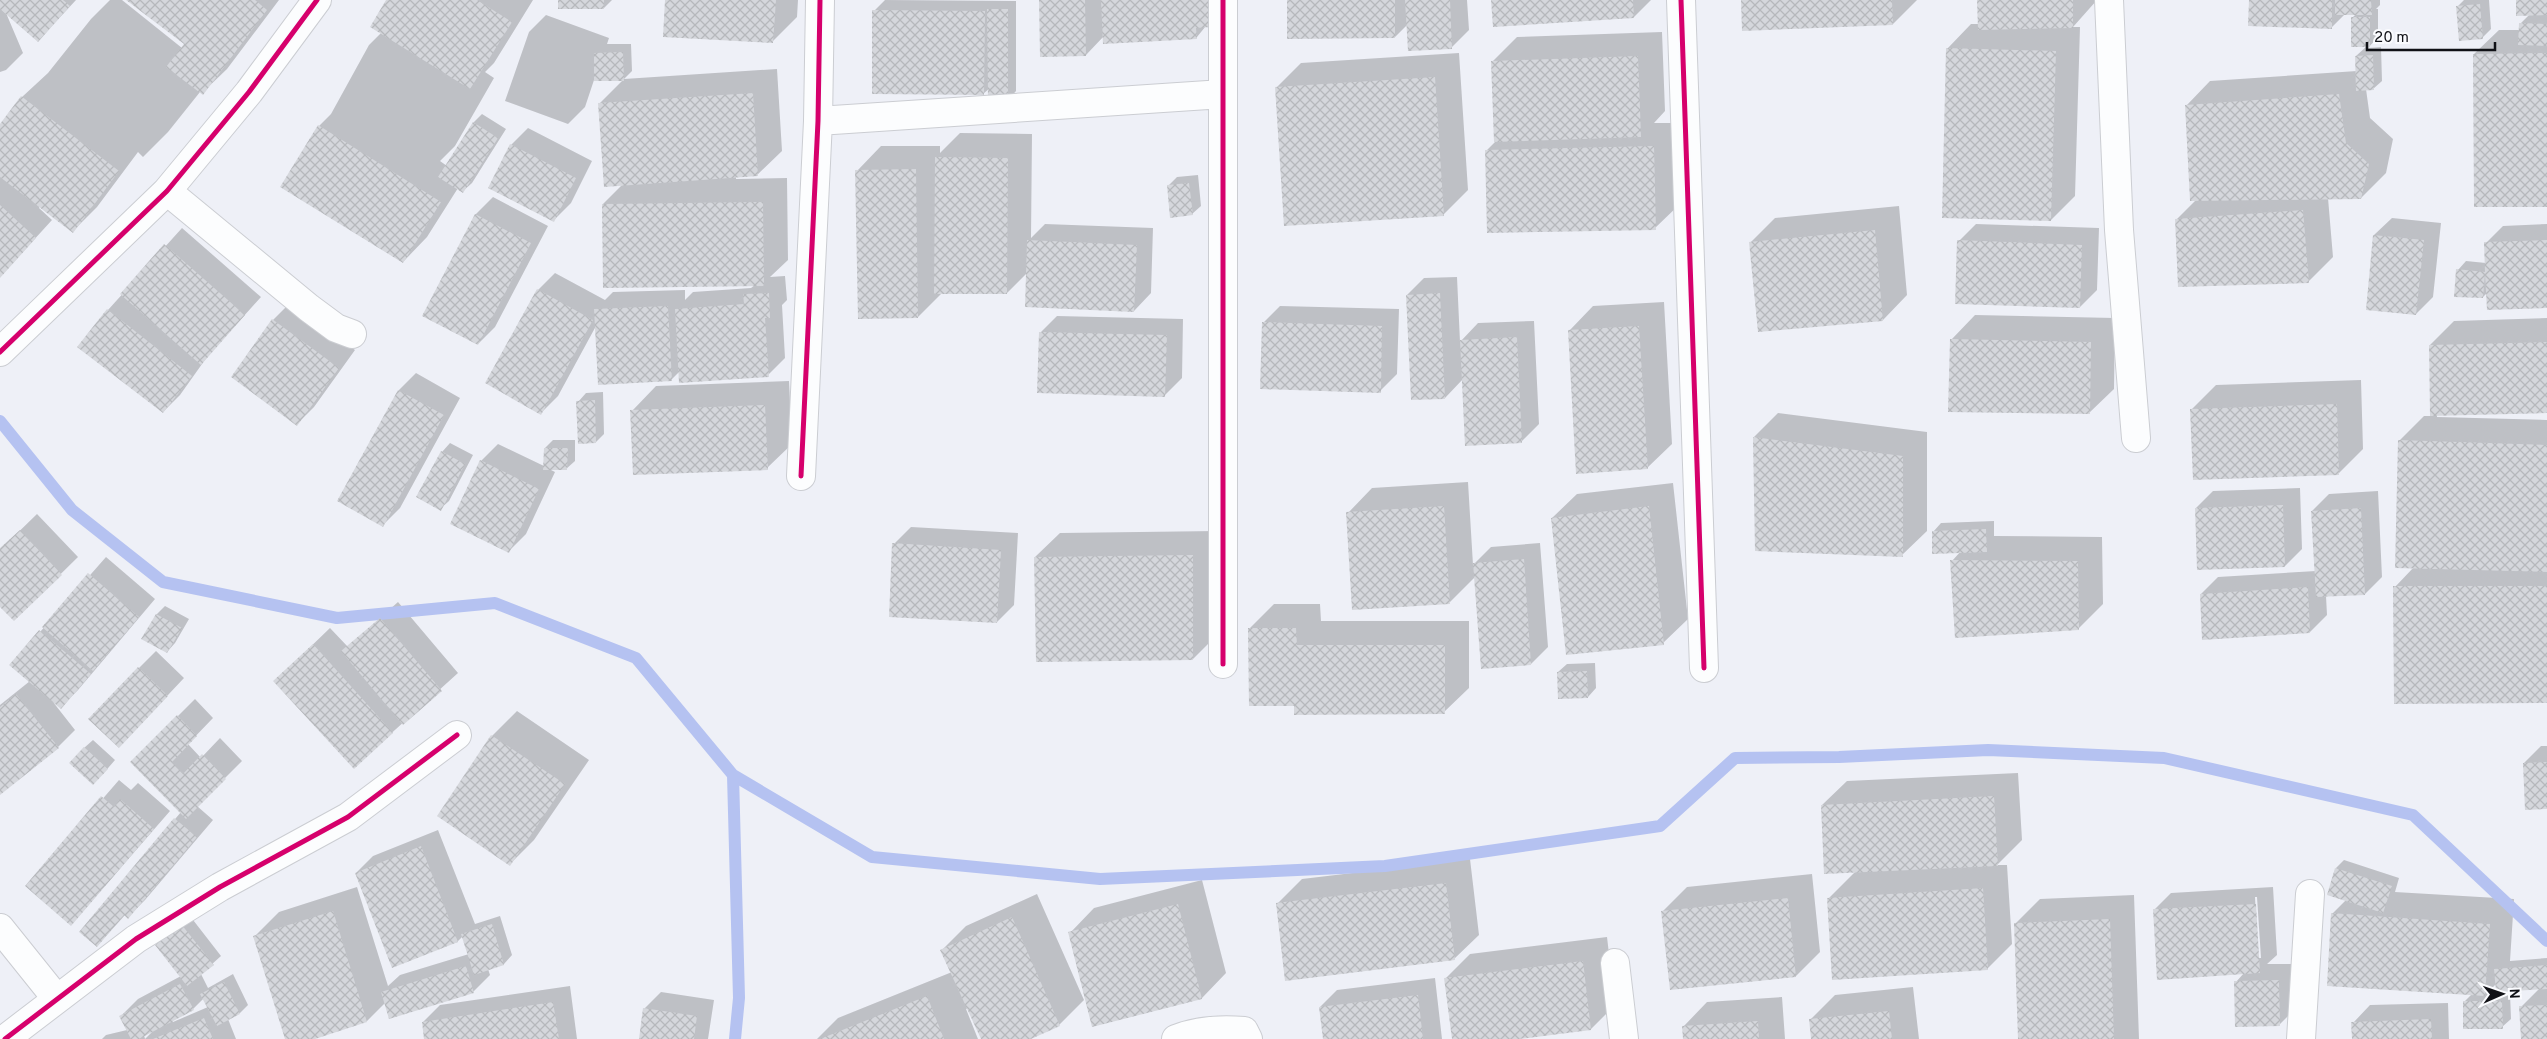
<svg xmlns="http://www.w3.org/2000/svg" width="2547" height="1039" viewBox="0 0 2547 1039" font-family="Overpass,sans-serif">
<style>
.shadow{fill:#0003;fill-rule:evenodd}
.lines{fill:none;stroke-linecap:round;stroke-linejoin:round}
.stream{stroke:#b5c2f1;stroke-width:12}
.building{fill:url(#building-cross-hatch)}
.street-casing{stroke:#cbcdd2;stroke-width:30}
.street{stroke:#fcfdfe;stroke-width:28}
.cycleway-casing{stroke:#fafbfe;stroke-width:8}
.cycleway{stroke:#d6006c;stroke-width:5}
</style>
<defs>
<pattern id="building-cross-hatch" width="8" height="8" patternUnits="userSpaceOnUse" patternTransform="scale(1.25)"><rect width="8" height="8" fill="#d5d7dc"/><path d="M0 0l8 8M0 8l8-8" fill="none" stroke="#b6b8bc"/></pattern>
</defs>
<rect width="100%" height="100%" fill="#eef0f7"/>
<!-- shadow -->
<path class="shadow" d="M0 0H76L38 41 6 13 23 53 6 70 0 72Z
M110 0H122L182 48 186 44 128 0H279L227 69 202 93 200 92 168 132 143 157 138 152 97 207 73 231 40 206 39 208 52 220 0 277V126L22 97 48 73 91 19Z
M388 0H533L494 63 485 72 494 78 455 146 440 161 447 166 474 122 482 114 506 129 472 183 463 191 458 188 427 237 403 262 319 126 331 114 369 45 382 32Z
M559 0H612L604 8Z
M666 0H798L797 17 773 41Z
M885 0 1016 1V91L1008 100 990 88 983 94 874 11Z
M1040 0H1227L1197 37 1104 36 1086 55Z
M1288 0H1467L1469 30 1452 47 1408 24 1395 37Z
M1492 0H1651L1634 17Z
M1742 0H1917L1893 24Z
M1978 0H2097L2073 27H2080L2075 196 2051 220 1947 49 1971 24H1979Z
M2250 0H2380V5L2376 9H2378V37L2368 48 2381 47 2382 81 2373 89H2366L2370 118 2393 139 2386 173 2361 198H2328L2333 257 2308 282 2176 220 2196 200 2186 106 2210 81 2357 71 2356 56 2367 46 2352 18 2356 14H2345L2331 28Z
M2464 0H2489L2491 29 2482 38 2458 6Z
M2517 0H2547V205L2474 54 2499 30H2520V24L2530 14Z
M546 15 609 38 607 44H631L632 71 624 79 777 69 782 151 757 175 736 177V179L787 178 788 260 770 277 785 276 787 300 782 305 785 358 768 375 680 371 671 380 596 326 558 396 541 413 538 290 555 273 605 300 613 292 685 290V300L693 292 751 288 755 285 603 204 623 184 599 104 623 80H594L585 107 568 124 505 101 529 32Z
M1662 32 1665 111 1654 123H1678L1680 204 1655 228 1486 151 1495 142 1493 61 1517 37Z
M1459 53 1468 190 1443 215 1276 88 1301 63Z
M528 128 592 161 571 203 554 220 511 145Z
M960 133 1032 134 1031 238 1045 224 1153 228 1151 293 1134 311 1027 273 1007 293H942L918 317 857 171 881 146H940V153Z
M1198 175 1201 206 1192 214 1168 186 1177 177Z
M493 197 548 226 495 327 478 344 424 315 476 214Z
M1899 206 1907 295 1883 320 1751 242 1775 218Z
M2392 218 2441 223 2433 297 2416 314 2374 235Z
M1976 224 2099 228 2097 290 2080 307 1959 241Z
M2547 224V307L2487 293 2483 297 2458 270 2466 261 2486 263V243L2503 226Z
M182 228 261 297 207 357 180 395 163 412 108 310Z
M1457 277 1460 342 1478 323 1534 321 1539 424 1522 441 1463 379 1445 398 1407 295 1424 278Z
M1664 302 1672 444 1647 468 1569 331 1593 306Z
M290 303 355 350 314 407 297 424 273 320Z
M1280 306 1399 309 1397 374 1380 391 1263 323Z
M1975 315 2115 318 2114 389 2089 413 1951 340Z
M1057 316 1183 319 1182 378 1165 395 1040 333Z
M2547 318V412L2437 414V417L2547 420V702L2395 587 2414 567 2399 441 2424 416H2432L2430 345 2454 321Z
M416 373 460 398 400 508 383 525 399 390Z
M2361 380 2363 449 2339 473 2192 409 2216 385Z
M789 381 792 444 767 468 632 411 656 386Z
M603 392 604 434 596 442 578 402 586 393Z
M1778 413 1927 432V531L1902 555 1754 437Z
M553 440H575V461L566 469H549L555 472 526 534 509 551 481 461 498 444 544 466 545 448Z
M450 443 473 455 449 501 440 509 442 452Z
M1468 482 1473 565 1491 547 1540 543 1548 647 1531 664 1475 577 1450 602 1348 513 1372 488Z
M1673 483 1688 619 1663 643 1552 518 1577 494Z
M2300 488 2302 549 2285 566 2196 508 2213 491Z
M2378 491 2382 577 2365 594 2326 596 2327 615 2310 632 2201 594 2218 577 2316 571 2312 511 2329 494Z
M37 514 78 557 14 620 0 606V550Z
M1994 521V536L2102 537 2103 604 2078 629 1952 561 1961 551 1933 532 1941 523Z
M911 527 1018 533 1014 605 997 622 894 544Z
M1217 531V635L1193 659 1035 557 1060 533Z
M106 557 155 599 78 690 61 707 53 702 75 730 58 747 0 793V705L30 681 11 665Z
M398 602 458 673 354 767 275 681 330 628 348 647Z
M1274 604H1320L1321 621H1469V688L1444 712 1296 705 1249 629Z
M165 606 189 619 175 643 167 652 143 639 157 614Z
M156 651 184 678 136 729 139 668Z
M1595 663 1596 688 1588 697 1558 672 1567 664Z
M195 699 213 718 188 744 201 758 220 738 242 761 197 806 213 820 145 900 128 917 126 914 97 946 80 932 181 812 132 762Z
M517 711 589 760 534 840 510 864 439 815 492 736Z
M93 740 115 760 102 775 84 748Z
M2541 746H2547V808L2524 763Z
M2018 773 2022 840 1997 865H2007L2012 944 1987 969 1828 899 1855 872 1822 805 1847 781Z
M119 780 131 790 138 783 170 811 71 925 27 886Z
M438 830 475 924 500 916 512 955 504 964 488 969 490 975 473 992 386 1002 367 1021 311 1039H287L254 937 279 912 357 887 388 986 400 975 469 954 463 936 458 941 392 966 356 873 373 856Z
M1470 859 1479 935 1454 959 1277 904 1302 879Z
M2344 860 2399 878 2395 892 2514 899 2510 961 2547 958V1039H2522L2521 1007 2540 988 2503 991 2504 993H2510L2511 1019 2502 1027 2464 1002 2472 994 2333 913 2346 900 2336 868ZM2497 983 2498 993H2487Z
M1812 874 1820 952 1796 976 1663 911 1687 887Z
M1202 880 1226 973 1202 998 1093 1025 1070 933 1094 908Z
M2273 887 2277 955 2267 964H2295L2296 1008 2279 1025 2236 982 2244 973 2154 910 2171 893ZM2255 897H2257L2261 958H2258Z
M1037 894 1084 1000 1059 1025 1028 1039H982L968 1008 966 1009 978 1039H817L838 1018 952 972 942 950 966 926Z
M2134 895 2139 1039H2020L2016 923 2040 899Z
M190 916 221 956 201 974 208 988 233 974 248 1005 240 1013 228 1019 236 1039H102L106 1035 127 1030 121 1016 138 999 181 976 156 945ZM204 998 208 1007 173 1022 172 1020 193 1009ZM153 1031 145 1039 144 1035Z
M1607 937 1615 1005 1591 1029 1509 1039H1453L1446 978 1470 954Z
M1435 978 1442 1039H1324L1320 1007 1337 990Z
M570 986 577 1039H425L423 1022 440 1005Z
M1913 987 1919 1039H1812L1810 1020 1835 995Z
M661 992 714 1000 708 1039H640L644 1009Z
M1782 997 1785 1039H1684L1683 1027 1707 1002Z
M2448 1003 2449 1039H2353V1023L2370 1005Z"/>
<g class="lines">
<!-- stream -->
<path class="stream" d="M0 421 72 510 163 582 337 618 495 603 636 658 733 775 872 857 1100 879 1385 866 1660 826 1735 758 1839 757 1988 750 2164 758 2413 815 2547 941
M733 775 739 998 735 1039"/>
</g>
<!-- building -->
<path class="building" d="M0 0H63L70 6 38 42 0 9Z
M126 0H255L267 10 203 95 166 67 184 44Z
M386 0H477L512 22 470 89 370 27Z
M558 0H604V9H558Z
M665 0H776L773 43 663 37Z
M1039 0H1085L1086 56 1040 57Z
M1101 0H1210L1212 27 1196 28 1197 39 1103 44Z
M1287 0H1395V38L1287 39Z
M1405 0H1450L1452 49 1408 51Z
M1491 0H1633L1634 18 1493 27Z
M1741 0H1892L1893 25 1742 31Z
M1977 0H2073V28L1978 30Z
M2249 0H2332V29L2248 26Z
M2335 0H2371L2372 15H2335Z
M2516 0H2547V15L2516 16Z
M2480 4 2483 39 2459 41 2456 6Z
M987 9H1008V101H988Z
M872 10 985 11 984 95 872 94Z
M2351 17H2370V47H2351Z
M2519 23 2547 24V46L2518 45Z
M1946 48 2056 51 2051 221 1942 218Z
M594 49V53L623 52 624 81H594Z
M2547 53V207H2474L2473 54Z
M2373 55 2374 90 2356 91 2355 56Z
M1638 56 1641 137 1494 142 1491 61Z
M1435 77 1444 216 1284 226 1275 87Z
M753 93 758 176 604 187 598 103Z
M2339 94 2346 143 2369 164 2361 199 2190 201 2185 105Z
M21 96 119 171 73 233 0 177V124Z
M473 122 498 138 463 193 438 177Z
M318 125 441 202 403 263 280 187Z
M510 144 576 178 554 222 488 188Z
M1654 146 1656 230 1487 233 1485 150Z
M935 157 1008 158 1007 294H934Z
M916 169 918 318 858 319 855 170Z
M1189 183 1193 215 1170 218 1167 185Z
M763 202 764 286 603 288 602 204Z
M0 205 36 238 0 278Z
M2303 210 2309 283 2178 287 2175 219Z
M475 214 531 243 478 345 422 316Z
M1875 230 1883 321 1758 332 1749 242Z
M2373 235 2424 240 2416 315 2366 310Z
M1027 240 1137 245 1134 312 1025 307Z
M1957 240 2082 245 2080 308 1955 304Z
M2547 240V308L2487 310 2485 273 2483 298 2454 297 2456 269 2485 272 2484 242Z
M164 244 245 315 201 365 120 294Z
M537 289 593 320 541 415 485 383Z
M769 293 770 318H765L769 377 679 383 675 309 744 304 743 294Z
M1440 293 1445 399 1411 400 1406 295Z
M668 306 672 381 598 385 594 309Z
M107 309 192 376 163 413 77 347Z
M272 319 339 368 297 426 231 377Z
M1262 322 1382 326 1381 393 1260 389Z
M1639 326 1648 469 1576 474 1568 330Z
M1039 332 1167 335 1165 397 1037 393Z
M1517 337 1522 443 1465 446 1460 340Z
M1950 339 2091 342 2090 414 1948 412Z
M2547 342V413L2430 416 2429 345Z
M398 390 444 415 383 527 337 501Z
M595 400 596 443 578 444 576 401Z
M2337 404 2339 475 2193 480 2190 409Z
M765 405 768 470 633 475 630 410Z
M1753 437 1903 456V557L1755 551Z
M2398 440 2547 445V572L2395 568Z
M544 448H568L567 470H543Z
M441 451 465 464 441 511 416 497Z
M480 460 539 489 509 553 450 524Z
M2283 505 2285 567 2197 570 2195 508Z
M1444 506 1450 604 1352 610 1346 512Z
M1649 506 1664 645 1566 655 1551 518Z
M2361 508 2365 595 2316 597 2311 511Z
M1986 529 1987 552 1932 554V531Z
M20 530 62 575 14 621 0 607V548Z
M892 543 1001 550 997 623 889 617Z
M1193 555V660L1036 662 1034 557Z
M1524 559 1531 665 1481 669 1473 563Z
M1950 560 2078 561 2079 630 1955 638Z
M88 573 139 617 93 671 42 627Z
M2393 586H2547V703L2394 704Z
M2308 587 2310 633 2202 640 2200 594Z
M156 614 182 628 167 653 141 639Z
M380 618 442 691 403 725 341 651Z
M1248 628H1296L1297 645H1445V714L1294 715V706H1249Z
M39 630 91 674 61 709 9 665Z
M313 644 393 733 354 769 273 681Z
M138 667 168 696 119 748 88 719Z
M1587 671 1588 698 1558 699 1557 672Z
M16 694 59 748 0 795V707Z
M177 715 197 736 172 762 183 774 202 754 226 779 186 819 130 762Z
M491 735 565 784 510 866 437 816Z
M84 747 108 769 93 785 69 763Z
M2547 762V809L2525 810 2523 763Z
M101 796 114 807 120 799 154 829 71 926 25 886Z
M1994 796 1998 866 1824 874 1821 805Z
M174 818 197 837 128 919 124 915 97 947 79 932Z
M421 846 458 942 392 968 355 873Z
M2335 868 2392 886 2383 913 2327 895Z
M1446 883 1455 960 1285 981 1276 903Z
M1983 888 1988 970 1832 980 1827 898Z
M1788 898 1796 977 1670 990 1661 911Z
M1178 904 1202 999 1092 1027 1068 932Z
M2256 904 2260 973 2157 980 2153 909Z
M333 911 367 1022 315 1039H285L253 936Z
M2331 913 2490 924 2485 996 2327 986Z
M1012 917 1060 1026 1031 1039H981L940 950Z
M2110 919 2114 1039H2018L2014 923Z
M181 924 214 965 187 986 155 945Z
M492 924 504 965 474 975 461 934Z
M1583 961 1591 1030 1519 1039H1452L1444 978Z
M2547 965V989L2496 992 2494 969Z
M466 966 474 993 389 1019 381 992Z
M2279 980 2280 1026 2235 1027 2234 981Z
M224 982 240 1014 217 1026 200 994Z
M180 984 194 1010 139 1039H131L119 1016Z
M1418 995 1423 1039H1323L1319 1007Z
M927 996 944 1039H820Z
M2463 1001H2502L2503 1029H2463Z
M553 1002 559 1039H424L422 1022Z
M2547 1005V1039H2521L2519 1006Z
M643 1008 697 1016 694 1039H639Z
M1889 1011 1892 1039H1811L1809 1019Z
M204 1018 213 1039H153Z
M2431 1019 2432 1039H2352L2351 1022Z
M1758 1021 1759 1039H1683L1682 1026Z"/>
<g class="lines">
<defs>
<path id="street" d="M1223 0V664
M1681 0 1704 668
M2109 0 2119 230 2136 438
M818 121 1223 94
M167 191 309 308 336 328 352 334
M0 352 167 191 249 92 317 0
M801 476 818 121 820 0
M0 928 57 999
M1615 963 1624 1039
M5 1039 136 939 220 887 348 817 457 735
M1176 1039C1198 1030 1220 1029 1244 1031L1248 1039
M2301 1039 2310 894"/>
</defs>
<!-- street casing -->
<use href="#street" class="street-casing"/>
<!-- street -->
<use href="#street" class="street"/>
<defs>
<path id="cycleway" d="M1223 0V664
M1681 0 1704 668
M0 352 167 191 249 92 317 0
M801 476 818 121 820 0
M5 1039 136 939 220 887 348 817 457 735"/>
</defs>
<!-- cycleway casing -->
<use href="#cycleway" class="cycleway-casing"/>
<!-- cycleway -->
<use href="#cycleway" class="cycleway"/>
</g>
<!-- north arrow -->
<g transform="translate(2502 994) rotate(88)" stroke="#fafbfe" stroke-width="4" paint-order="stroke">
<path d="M0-4L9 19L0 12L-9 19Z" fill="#101116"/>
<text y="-8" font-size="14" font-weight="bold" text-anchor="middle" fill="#101116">N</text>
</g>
<!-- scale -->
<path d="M2367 42v8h128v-8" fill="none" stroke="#101116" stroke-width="2.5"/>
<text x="2374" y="42" font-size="15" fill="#101116" stroke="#fafbfe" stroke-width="4" paint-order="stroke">20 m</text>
</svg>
